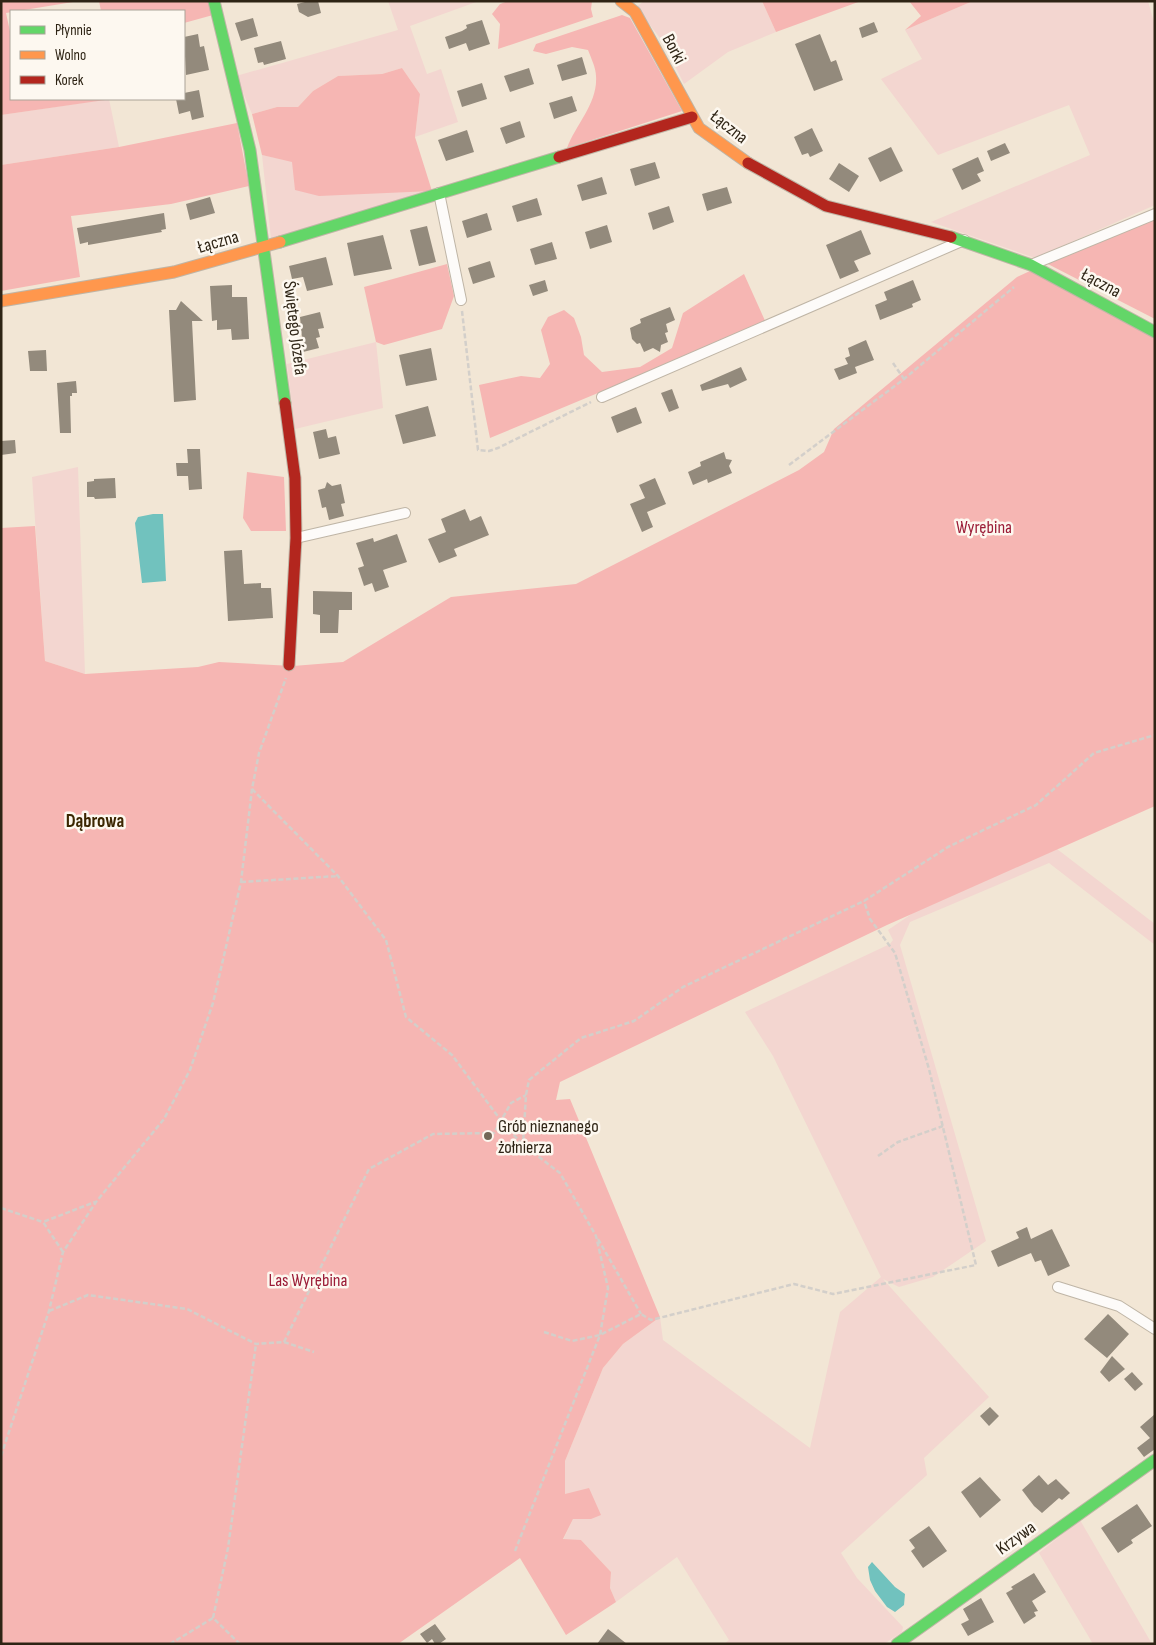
<svg xmlns="http://www.w3.org/2000/svg" width="1156" height="1645" viewBox="0 0 1156 1645" font-family="'Sofia Sans Condensed',sans-serif">
<style>
.green{fill:#f3d6d0}
.forest{fill:#f6b6b3}
.water{fill:#71c2be}
.building{fill:#938a7c}
.lines{fill:none;stroke-linecap:round;stroke-linejoin:round}
.street-casing{stroke:#bfb5a6;stroke-width:12}
.fast-casing{stroke:#bfb5a6;stroke-width:13}
.slow-casing{stroke:#bfb5a6;stroke-width:13}
.jam-casing{stroke:#bfb5a6;stroke-width:13}
.path{stroke:#d3cfca;stroke-width:2.5;stroke-dasharray:5 2.5;stroke-linecap:butt}
.street{stroke:#fdfbf9;stroke-width:10}
.fast{stroke:#63d668;stroke-width:11}
.slow{stroke:#ff974d;stroke-width:11}
.jam{stroke:#b3261e;stroke-width:11}
.poi-dot{fill:#736858;stroke:#fdf8f0;stroke-width:2}
.labels{text-anchor:middle;dominant-baseline:central;stroke-width:5;stroke-linejoin:round;paint-order:stroke}
.street-label{font-size:18px;fill:#2e2415;stroke:#fdf8f0}
.park-label{font-size:18px;fill:#9b1c37;stroke:#fdf8f0}
.poi-label{font-size:18px;fill:#2e2415;stroke:#fdf8f0;text-anchor:start}
.neighbourhood-label{font-size:19px;font-weight:bold;fill:#3b2601;stroke:#fdf8f0}
</style>
<rect width="100%" height="100%" fill="#f2e6d5"/>
<!-- green -->
<path class="green" d="M388 1H479L410 26 427 74 441 69 458 122 415 137 420 94 402 68 382 74 338 76 313 91 298 107H277L252 114 236 76 398 30Z
M644 1H762L776 32 728 52 684 84 663 42 636 7Z
M973 1H1148L1155 26V205L1035 258 931 222 1090 155 1069 105 938 155 881 79 922 59 905 30Z
M109 99 119 147 1 165V115Z
M262 155 432 191 271 239Z
M376 342 383 408 295 429 287 364Z
M78 467 85 674 45 661 32 477Z
M1057 849 1155 924V945L1049 863 910 922 900 945 986 1241 933 1277 899 1287 883 1279 989 1397 924 1458 927 1475 841 1553 857 1578 903 1627 902 1632 884 1644H724L729 1640 677 1557 616 1602 610 1588 611 1572 581 1540H563L573 1519H591L565 1494V1461L603 1368 623 1344 660 1317 663 1340 810 1448 840 1312 881 1277 773 1056 745 1012 890 944 893 940 888 930 919 909Z
M1080 1520 1152 1644H1093L1039 1553Z"/>
<!-- forest -->
<path class="forest" d="M1 1H79L6 13 11 36V99H112L1 115Z
M99 1H209L213 15 184 23V11H101Z
M508 1H592L591 9 593 17 498 49 500 24 492 14 500 4Z
M762 1H861L776 32Z
M909 1H973L905 30 921 16Z
M622 15 630 18 682 111 567 148C576 124 598 103 596 76 596 68 591 58 588 50L572 47 546 54 533 51 536 44Z
M402 68 420 94 415 137 432 191 319 196 295 190 292 162 262 155 252 114 277 107H298L313 91 338 76 382 74Z
M237 123 249 186 171 204 71 216 80 277 1 291V165L119 147Z
M1155 219V319L1042 261Z
M447 264 454 296 442 329 384 345 376 342 364 287Z
M1030 271 1155 337V806L887 925 560 1082 556 1100 570 1099 660 1317 623 1344 603 1368 565 1461V1494L589 1488 601 1515 591 1519H573L563 1539 581 1540 611 1572 610 1588 616 1602 566 1635 520 1558 398 1644H1V528L35 526 45 661 85 674 198 667 219 662 293 666 343 662 451 597 576 584 799 470 824 452 834 429 1017 277Z
M744 274 766 323 490 438 479 385 521 376 540 378 550 364 541 330 548 317 564 310 574 318 581 337 584 355 602 372 640 367 672 348 683 313Z
M247 472 284 477 286 531H251L243 518Z"/>
<!-- water -->
<path class="water" d="M153 514H163L166 581 142 583 135 523 138 517Z
M872 1562 895 1587 905 1594 904 1605 895 1612 887 1607 875 1591 870 1580 868 1567Z"/>
<!-- building -->
<path class="building" d="M309 1H318L321 13 308 17 299 12 297 4Z
M253 18 258 36 241 41 235 23Z
M482 20 490 44 469 51 466 43 449 49 445 37 462 31 467 28 466 25Z
M874 22 878 32 862 38 859 28Z
M198 34 200 47 204 46 209 70 186 75 184 37Z
M820 34 831 62 836 60 843 80 814 91 795 44Z
M281 41 286 59 264 65 263 62 258 63 254 48Z
M582 57 587 74 562 81 557 65Z
M529 68 534 84 510 92 504 76Z
M482 83 487 99 462 107 457 91Z
M199 90 204 117 192 120 190 111 179 114 176 99H184V93Z
M572 96 577 111 554 119 549 103Z
M520 121 525 137 506 144 500 128Z
M812 128 823 151 810 157 808 153 802 155 794 137Z
M467 130 474 152 446 161 438 140Z
M1005 143 1010 153 991 161 987 151Z
M891 147 903 171 880 182 868 158Z
M978 157 984 171 977 174 981 181 962 190 952 169Z
M655 162 660 178 635 186 630 169Z
M839 163 859 176 849 192 829 179Z
M602 177 607 194 582 201 577 185Z
M727 187 732 203 707 211 702 194Z
M210 197 215 213 190 220 186 204Z
M537 198 542 215 517 222 512 206Z
M669 206 674 222 653 230 648 213Z
M164 213 166 229 161 230 162 232 88 245V242L80 244 77 228Z
M487 213 492 230 467 238 462 221Z
M607 225 612 242 590 249 585 232Z
M427 226 436 262 419 266 410 230Z
M861 230 871 254 854 261 859 271 840 279 826 245Z
M383 235 392 269 354 276 347 243Z
M552 242 557 259 535 265 530 249Z
M326 257 333 285 307 291 303 277 292 279 289 266Z
M490 261 495 277 473 284 468 268Z
M545 280 548 291 533 296 529 285Z
M913 280 921 300 912 304 913 307 880 320 875 305 887 300 884 292Z
M232 285V297H247L249 339 232 340 231 329 217 330V320L212 321 210 286Z
M181 301 203 321H192L196 400 174 402 169 310H176Z
M670 307 675 320 666 324 668 332 665 333 668 342 661 345 660 352 653 348 644 352 640 343 637 344 632 339 630 328 641 323 640 319Z
M320 312 324 328 318 329 320 337 316 338 319 348 303 352 299 338H302L300 317Z
M866 340 874 360 855 367 857 373 839 380 834 369 848 364 845 358 850 356 848 348Z
M431 348 437 380 406 386 399 355Z
M46 350 47 371H30L28 351Z
M741 367 747 380 730 388 728 384 702 391 700 385Z
M76 381 77 393H72V396H70L71 433H60L57 383Z
M672 389 679 408 669 412 661 393Z
M428 406 436 436 403 444 395 415Z
M636 407 642 423 617 433 611 417Z
M326 429 328 438 336 436 340 454 319 459 313 432Z
M15 440 16 453 1 455V441Z
M187 449H200L202 489 189 490 188 476H177L176 463H188Z
M724 452 726 459 732 460 729 466 732 473 708 483 707 479 693 485 688 472 701 466 700 462Z
M115 478 116 498 95 499 94 497H87V482L94 481V479Z
M655 478 666 504 647 512 653 527 642 532 630 504 645 498 639 485Z
M327 482 332 486 341 484 345 503 341 504 344 516 329 520 326 507 322 508 318 490 325 488Z
M465 509 470 521 481 516 489 535 454 549 457 556 439 563 428 539 446 532 441 519Z
M397 534 407 562 383 570 389 587 375 592 372 583 364 586 358 568 364 566 356 543 373 538 374 542Z
M242 550 244 584 261 583V588H271L273 618 228 621 224 551Z
M313 591 352 592V610H339L338 633H320V615L313 614Z
M1027 1227 1031 1239 1052 1229 1070 1266 1048 1276 1041 1260 1035 1262 1031 1253 998 1267 991 1251 1019 1238 1016 1232Z
M1108 1314 1129 1334 1107 1358 1084 1339Z
M1112 1356 1125 1369 1109 1382 1100 1372Z
M1132 1372 1143 1384 1135 1391 1124 1379Z
M990 1407 999 1416 989 1426 980 1416Z
M1155 1414V1449L1144 1457 1137 1448 1150 1438 1140 1427Z
M1039 1475 1048 1485 1056 1479 1070 1493 1062 1500 1059 1498 1042 1513 1034 1506 1022 1490Z
M980 1477 1001 1500 980 1518 961 1492Z
M1137 1504 1152 1526 1131 1540 1133 1543 1118 1553 1101 1528Z
M929 1526 947 1551 923 1568 911 1551 915 1548 909 1540Z
M1034 1573 1046 1592 1032 1601 1038 1611 1034 1612 1036 1616 1024 1624 1006 1593 1013 1589 1011 1587Z
M981 1598 994 1622 968 1636 961 1624 969 1620 963 1609Z
M435 1624 446 1639 439 1644H435L432 1639 427 1643 420 1634Z
M608 1629 627 1644H597Z"/>
<g class="lines">
<defs>
<path id="street" d="M439 193 461 300
M1031 265 1155 214
M602 397 964 240
M296 538 405 513
M1058 1287 1119 1306 1155 1329"/>
<path id="fast" d="M214 1 250 150 285 403
M951 237 1031 265 1155 332
M280 242 559 157
M897 1644 1155 1460"/>
<path id="slow" d="M621 1 635 12 699 128 748 163
M1 301 174 272 280 242"/>
<path id="jam" d="M559 157 692 117
M748 163 826 206 951 237
M285 403 295 478 296 538 289 665"/>
</defs>
<!-- street casing -->
<use href="#street" class="street-casing"/>
<!-- fast casing -->
<use href="#fast" class="fast-casing"/>
<!-- slow casing -->
<use href="#slow" class="slow-casing"/>
<!-- jam casing -->
<use href="#jam" class="jam-casing"/>
<!-- path -->
<path class="path" d="M462 311 478 450 489 451 498 448 591 402
M893 363 904 379
M789 465 904 379 1014 287
M252 789 338 876 386 940 406 1017 452 1055 502 1122 523 1145
M241 882 338 876
M878 1156 898 1142 943 1126
M1 1208 43 1222
M598 1239 641 1314
M63 1252 43 1222 95 1202
M49 1311 88 1295 187 1309 256 1344 284 1342 369 1169 433 1134 494 1133 511 1103 526 1095
M544 1332 572 1341 600 1335 641 1314 651 1320 794 1284 833 1294 976 1265 929 1069 895 953 870 919 864 901
M284 1342 314 1352
M1 1456 49 1311 63 1252 96 1202 164 1119 190 1070 213 1003 241 882 252 789 259 753 286 678
M515 1551 600 1335 608 1288 596 1236 560 1173 523 1145 526 1095 529 1080 581 1038 634 1021 683 987 864 901 948 847 1036 805 1094 753 1155 735
M170 1644 213 1618
M240 1644 213 1618 228 1548 256 1344"/>
<!-- street -->
<use href="#street" class="street"/>
<!-- fast -->
<use href="#fast" class="fast"/>
<!-- slow -->
<use href="#slow" class="slow"/>
<!-- jam -->
<use href="#jam" class="jam"/>
</g>
<!-- markers -->
<circle class="poi-dot" cx="488" cy="1136" r="5"/>
<g class="labels">
<!-- street labels -->
<g class="street-label">
<text transform="translate(674 49) rotate(62)">Borki</text>
<text transform="translate(729 127) rotate(38)">Łączna</text>
<text transform="translate(218 242) rotate(-16)">Łączna</text>
<text transform="translate(1101 283) rotate(28)">Łączna</text>
<text transform="translate(295 328) rotate(83)">Świętego Józefa</text>
<text transform="translate(1016 1538) rotate(-36)">Krzywa</text>
</g>
<!-- park labels -->
<g class="park-label">
<text x="984" y="527">Wyrębina</text>
<text x="308" y="1280">Las Wyrębina</text>
</g>
<!-- poi labels -->
<g class="poi-label">
<text x="498" y="1126">Grób nieznanego<tspan x="498" dy="21">żołnierza</tspan></text>
</g>
<!-- neighbourhood labels -->
<g class="neighbourhood-label">
<text x="95" y="821">Dąbrowa</text>
</g>
</g>
<!-- border -->
<rect width="1156" height="1645" fill="none" stroke="#2e2415" stroke-width="5"/>
<!-- legend -->
<rect x="10" y="10" width="175" height="90" fill="#fdf8f0" stroke="#aaa398"/>
<rect x="20" y="26" width="25" height="8" fill="#63d668" stroke="#aaa398"/>
<text x="55" y="35" font-size="15" fill="#2e2415">Płynnie</text>
<rect x="20" y="51" width="25" height="8" fill="#ff974d" stroke="#aaa398"/>
<text x="55" y="60" font-size="15" fill="#2e2415">Wolno</text>
<rect x="20" y="76" width="25" height="8" fill="#b3261e" stroke="#aaa398"/>
<text x="55" y="85" font-size="15" fill="#2e2415">Korek</text>
</svg>
